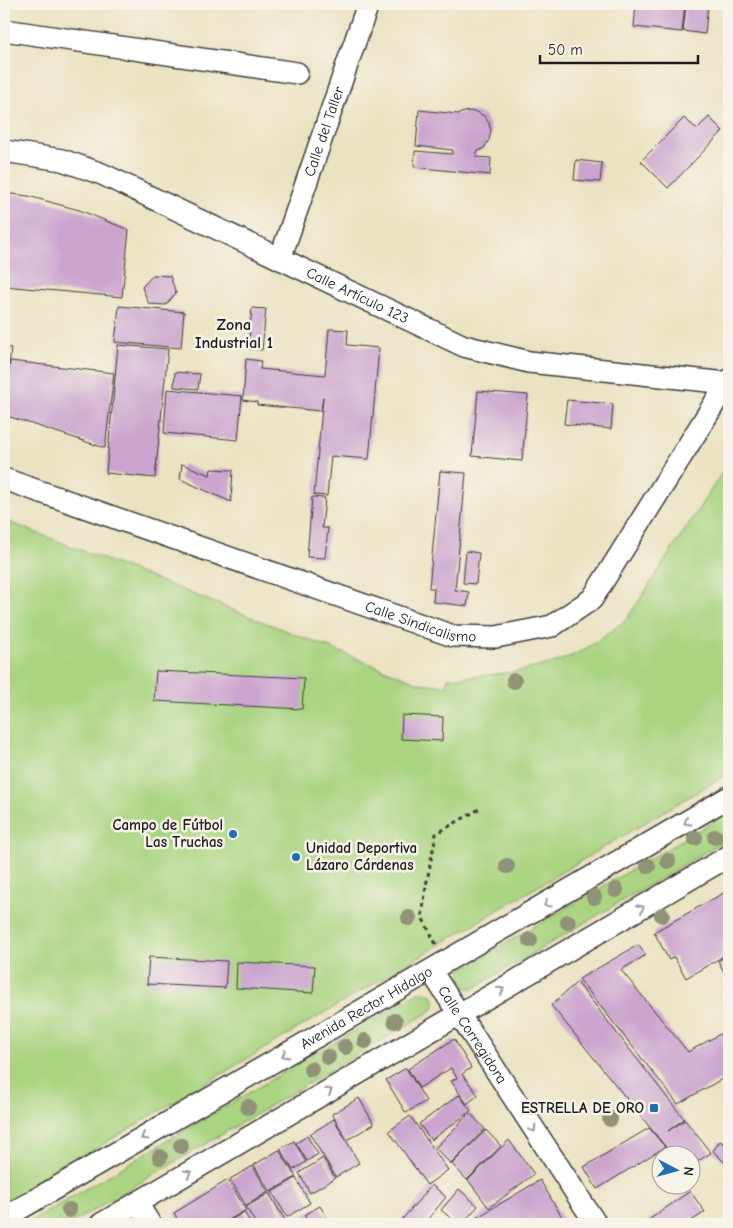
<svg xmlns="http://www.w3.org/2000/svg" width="733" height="1228" viewBox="0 0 733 1228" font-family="'Comic Neue',sans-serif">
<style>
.green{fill:#a9d480;stroke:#62784e}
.building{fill:#caa3ce}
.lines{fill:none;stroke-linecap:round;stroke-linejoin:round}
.minor-casing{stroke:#3b3a35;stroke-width:24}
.path{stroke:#3b3a35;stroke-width:3;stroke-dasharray:4 4;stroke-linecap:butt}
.minor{stroke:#fff;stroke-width:21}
.tree{fill:#909377}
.oneway{stroke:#999}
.poi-dot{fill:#1f6fb2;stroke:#f7f3e8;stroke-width:2}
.labels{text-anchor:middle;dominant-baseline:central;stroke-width:5;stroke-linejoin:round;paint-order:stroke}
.street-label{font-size:15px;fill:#1c1c1c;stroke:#f7f3e8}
.poi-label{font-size:15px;font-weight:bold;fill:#1c1c1c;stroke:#f7f3e8;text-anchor:end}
.neighbourhood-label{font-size:16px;font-weight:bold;fill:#1c1c1c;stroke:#f7f3e8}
</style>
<rect width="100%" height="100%" fill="#f7f3e8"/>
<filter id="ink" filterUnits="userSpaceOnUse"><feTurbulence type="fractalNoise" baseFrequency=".02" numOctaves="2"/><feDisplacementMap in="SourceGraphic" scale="10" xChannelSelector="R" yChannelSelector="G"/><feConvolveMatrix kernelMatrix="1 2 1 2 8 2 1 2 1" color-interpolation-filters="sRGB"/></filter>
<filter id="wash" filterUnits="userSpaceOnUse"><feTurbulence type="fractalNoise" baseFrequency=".0096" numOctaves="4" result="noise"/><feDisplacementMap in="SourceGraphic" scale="20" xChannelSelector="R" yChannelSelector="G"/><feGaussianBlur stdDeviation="1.12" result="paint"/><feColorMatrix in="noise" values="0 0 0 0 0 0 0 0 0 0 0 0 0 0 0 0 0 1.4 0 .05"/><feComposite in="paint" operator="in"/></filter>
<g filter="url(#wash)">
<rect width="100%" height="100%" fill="#ebe2c1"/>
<!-- green -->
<path class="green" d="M729 462V773L4 1203V520L419 683 447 686 448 678C489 675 531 673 569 657 590 648 609 633 627 619Z
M728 813H729V838L474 988H464L457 983V975L462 969Z
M420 992H426L433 996 435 1005 431 1011 70 1224H26Z"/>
<g id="blocks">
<!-- building -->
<path class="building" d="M636 4H685L682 32 634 27Z
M686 4H708L705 34 683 31Z
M419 110 458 114 468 111 477 112 484 116 489 123 491 131 489 140 484 148 477 152 476 157 491 158 490 175 414 167 415 151 452 154 453 150 416 146Z
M709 117 723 131 668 188 641 161 684 118 697 129Z
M576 160 602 163 600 182 574 180Z
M4 193 28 196 79 210 129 230 122 297 4 286Z
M153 275 170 276 176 293 166 305 149 304 142 287Z
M119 306 184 312 181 348 115 342Z
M252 308 266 309 262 350 248 349Z
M329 329 348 330 347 345 379 348 369 459 331 456 327 496 314 495 323 397 321 411 257 405V402L243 400 246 359 261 361 260 369 325 375Z
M118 345 168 349 155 478 106 473Z
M4 347 11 348 5 401H4Z
M10 361 114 373 105 448 4 415Z
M175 372 200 374 198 389 174 387Z
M167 389 242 396 238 440 164 433Z
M478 391 528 395 522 461 472 456Z
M567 400 613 404 611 429 564 424Z
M182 464 210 475 211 469 233 470 231 502 180 479Z
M440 471 466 473 455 590 469 592 467 606 433 602 434 588H429Z
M312 497 325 498 322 528H328L325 558 307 557Z
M466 551 479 553 476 584 463 583Z
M156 671 304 678 302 709 154 701Z
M402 715 443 717 442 741 401 739Z
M729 890V953L686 978 674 957 669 960 654 932Z
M638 945 646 955 621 970 688 1052 729 1029V1075L678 1104 579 979Z
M729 954V981L718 961Z
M149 957 227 961 225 988 147 984Z
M237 962 315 966 313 993 236 988Z
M577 982 684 1119 668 1131 685 1120 711 1153 690 1166V1156H673L551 1005Z
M454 1039 471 1068 462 1074 478 1095 467 1104 451 1081 457 1078 451 1068 419 1088 408 1069Z
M406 1068 426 1101 406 1113 386 1080Z
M459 1095 471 1111 431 1140 419 1124Z
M359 1098 374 1124 347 1140 332 1114Z
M470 1113 485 1129 451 1164 435 1148Z
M410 1116 448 1170 427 1185 389 1131Z
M334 1119 359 1163 336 1177 310 1134Z
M649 1128 665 1147 597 1189 584 1167Z
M486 1130 501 1146 467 1180 452 1164Z
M307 1136 318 1154 307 1161 296 1143Z
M509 1140 534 1174 489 1208 468 1180Z
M294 1141 306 1162 293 1170 280 1149Z
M720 1141 729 1147V1167L713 1151Z
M279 1150 296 1177 270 1192 254 1165Z
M323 1158 335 1178 310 1193 299 1173Z
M253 1166 268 1192 246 1206 230 1179Z
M296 1178 310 1203 287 1217 272 1192Z
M228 1180 246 1210 222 1224H180L174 1213Z
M540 1180 565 1222 561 1224H466Z
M432 1185 446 1197 424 1224H398Z
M459 1189 478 1206 462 1224H458L441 1210Z
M690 1191 705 1212 687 1224H643Z
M269 1193 286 1222 281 1224H256L246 1207Z
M320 1206 331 1224H310L304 1215Z
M244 1212 251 1224H224Z"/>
</g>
</g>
<g filter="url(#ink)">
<use href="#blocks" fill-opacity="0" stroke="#3b3a35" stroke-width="1"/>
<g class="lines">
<defs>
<g id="minor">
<path d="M4 30 297 73"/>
<path id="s1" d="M4 151 62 160 102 174 464 346 529 362 727 383"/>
<path id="s2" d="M280 259 368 4"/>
<path id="s3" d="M4 479 453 636 496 637 552 626 592 599 729 380"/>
<path id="s4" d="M431 971 596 1224"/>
<path d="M137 1203 150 1224"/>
<path id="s5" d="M4 1218 729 797"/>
<path d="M101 1224 729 856"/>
</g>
</defs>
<!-- minor casing -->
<use href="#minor" class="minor-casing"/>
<!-- path -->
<path class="path" d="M436 944 422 917 426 886 436 834 479 809"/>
<!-- minor -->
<use href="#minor" class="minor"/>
</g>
<!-- trees -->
<g class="tree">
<circle cx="514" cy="681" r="8"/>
<circle cx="715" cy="837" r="8"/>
<circle cx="695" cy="838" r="8"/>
<circle cx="668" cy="861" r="8"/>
<circle cx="507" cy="866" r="8"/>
<circle cx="648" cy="866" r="8"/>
<circle cx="616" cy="890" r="8"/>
<circle cx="594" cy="897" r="8"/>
<circle cx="662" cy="915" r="8"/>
<circle cx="409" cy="918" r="8"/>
<circle cx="568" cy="922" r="8"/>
<circle cx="530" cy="940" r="8"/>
<circle cx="395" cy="1021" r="8"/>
<circle cx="365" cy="1041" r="8"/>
<circle cx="345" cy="1047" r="8"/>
<circle cx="328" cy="1057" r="8"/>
<circle cx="311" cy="1069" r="8"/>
<circle cx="248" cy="1107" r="8"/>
<circle cx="610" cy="1119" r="8"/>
<circle cx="181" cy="1146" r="8"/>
<circle cx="160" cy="1157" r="8"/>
<circle cx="69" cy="1210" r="8"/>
</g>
<!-- one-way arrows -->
<defs><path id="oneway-chevron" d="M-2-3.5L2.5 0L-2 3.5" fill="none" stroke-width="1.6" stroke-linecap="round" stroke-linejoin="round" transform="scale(1.25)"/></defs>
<g class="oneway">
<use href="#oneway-chevron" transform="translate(687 822) rotate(150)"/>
<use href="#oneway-chevron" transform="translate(547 904) rotate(150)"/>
<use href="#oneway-chevron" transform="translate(641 908) rotate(-30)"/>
<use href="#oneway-chevron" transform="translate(501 990) rotate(-30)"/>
<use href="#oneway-chevron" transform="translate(285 1055) rotate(150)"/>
<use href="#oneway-chevron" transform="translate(329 1091) rotate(-30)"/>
<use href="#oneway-chevron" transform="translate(533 1129) rotate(57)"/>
<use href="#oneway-chevron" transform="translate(144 1137) rotate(150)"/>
<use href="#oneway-chevron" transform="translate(188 1173) rotate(-30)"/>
</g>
</g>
<!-- markers -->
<g class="poi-dot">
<circle cx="233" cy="834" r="5"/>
<circle cx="296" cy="857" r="5"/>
<rect x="649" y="1103" width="10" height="10" rx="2.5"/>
</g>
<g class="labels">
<!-- street labels -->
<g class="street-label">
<text stroke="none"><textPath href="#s2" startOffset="135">Calle del Taller</textPath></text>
<text stroke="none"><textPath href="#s1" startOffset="384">Calle Artículo 123</textPath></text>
<text stroke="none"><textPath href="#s3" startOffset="441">Calle Sindicalismo</textPath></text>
<text stroke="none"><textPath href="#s5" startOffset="419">Avenida Rector Hidalgo</textPath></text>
<text stroke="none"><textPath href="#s4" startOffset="76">Calle Corregidora</textPath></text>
</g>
<!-- poi labels -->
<g class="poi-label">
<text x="223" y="825">Campo de Fútbol<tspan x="223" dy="17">Las Truchas</tspan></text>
<text x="306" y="848" text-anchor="start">Unidad Deportiva<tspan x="306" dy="17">Lázaro Cárdenas</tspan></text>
<text x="644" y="1108">ESTRELLA DE ORO</text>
</g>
<!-- neighbourhood labels -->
<g class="neighbourhood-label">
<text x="234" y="325">Zona<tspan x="234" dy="18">Industrial 1</tspan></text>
</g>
</g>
<!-- margin -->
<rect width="733" height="1228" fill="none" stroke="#f7f3e8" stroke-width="20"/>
<!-- north arrow -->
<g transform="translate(676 1170) rotate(96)"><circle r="24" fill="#f7f3e8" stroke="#9f9d96"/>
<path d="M0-4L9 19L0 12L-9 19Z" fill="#1f6fb2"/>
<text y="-8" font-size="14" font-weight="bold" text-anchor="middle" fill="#1c1c1c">N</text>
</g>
<!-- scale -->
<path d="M540 55v8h158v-8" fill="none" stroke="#1c1c1c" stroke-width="2.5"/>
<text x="548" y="55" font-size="15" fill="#1c1c1c" stroke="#f7f3e8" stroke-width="4" paint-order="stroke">50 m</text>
</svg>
